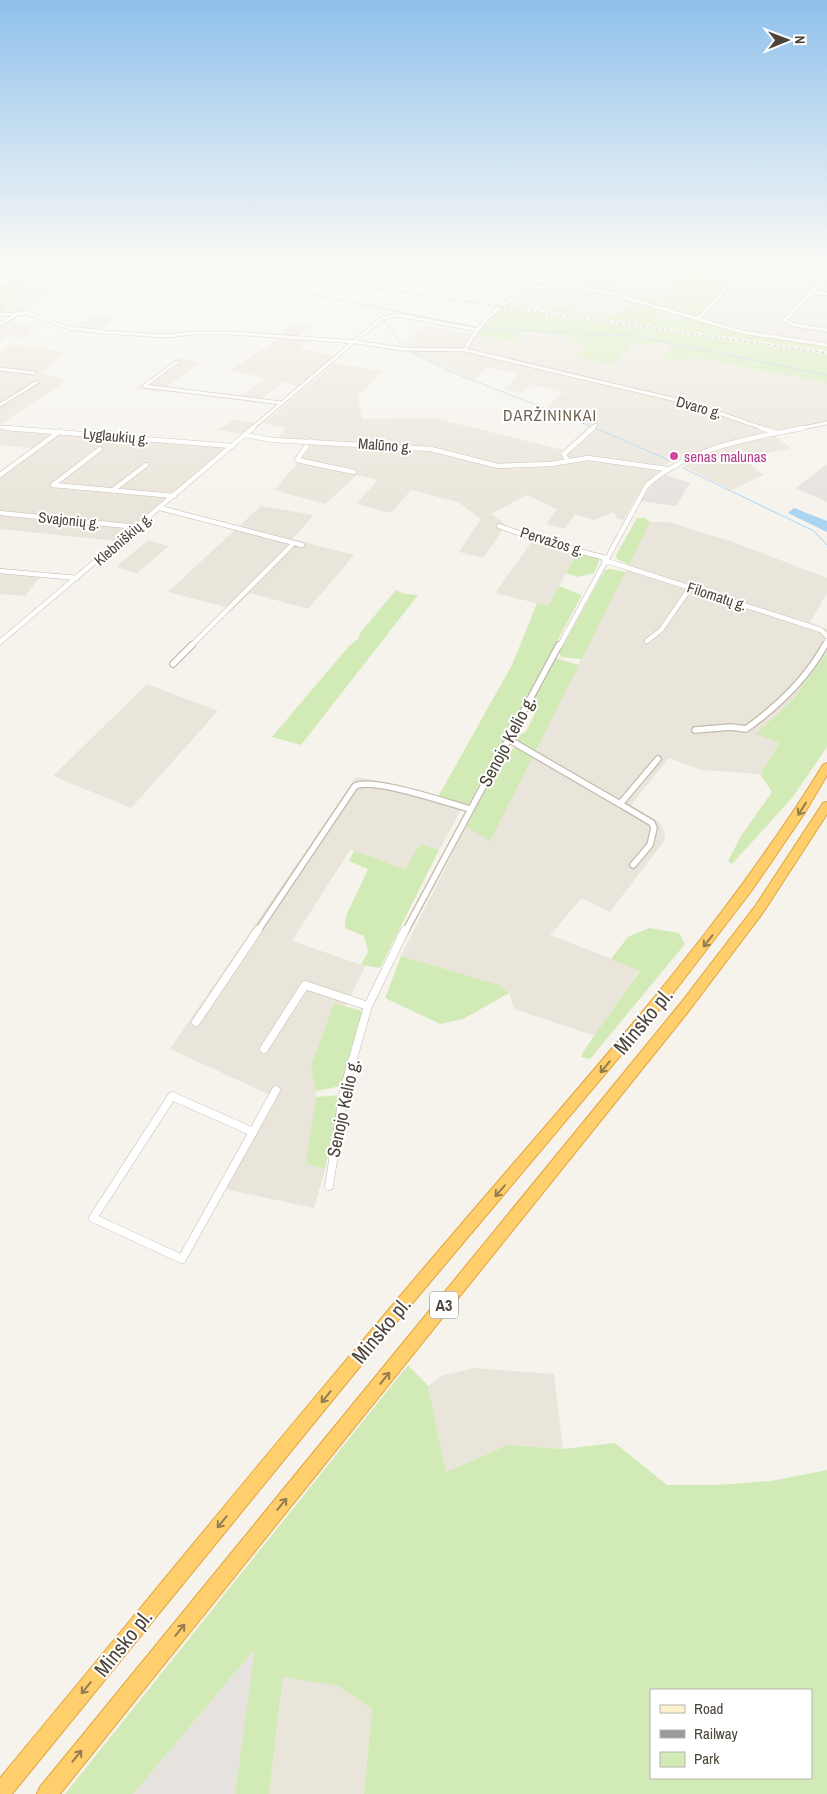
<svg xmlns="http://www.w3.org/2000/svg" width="827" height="1794" viewBox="0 0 827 1794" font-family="'Archivo Narrow',sans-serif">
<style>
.residential{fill:#eae5da}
.industrial{fill:#e6e2dd}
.green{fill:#d2eab5;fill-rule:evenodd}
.water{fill:#a9d4f2}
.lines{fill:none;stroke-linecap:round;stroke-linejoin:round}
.stream{stroke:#a9d4f2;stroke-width:1}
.street-far3-casing{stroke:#c2bbae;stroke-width:4.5}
.street-far2-casing{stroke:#c2bbae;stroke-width:5.5}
.street-far1-casing{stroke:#c2bbae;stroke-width:8}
.street-casing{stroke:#c2bbae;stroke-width:9}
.secondary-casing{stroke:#d6c79b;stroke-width:5.5}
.highway-casing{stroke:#e0a43c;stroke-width:2}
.street-far3{stroke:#fff;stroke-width:3}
.street-far2{stroke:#fff;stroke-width:4.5}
.street-far1{stroke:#fff;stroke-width:5.5}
.street{stroke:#fff;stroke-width:8}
.secondary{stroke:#fff3cd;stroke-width:4.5}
.highway{fill:#ffcf6e;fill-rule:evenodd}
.rail{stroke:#9a9a9a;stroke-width:1;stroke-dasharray:3 3;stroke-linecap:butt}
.oneway{stroke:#937c4e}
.hotel-dot{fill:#d1479c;stroke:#fff;stroke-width:2}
.labels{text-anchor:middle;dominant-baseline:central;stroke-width:4;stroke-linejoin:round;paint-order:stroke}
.far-street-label{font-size:15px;fill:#4b4439;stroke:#fff}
.far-hotel-label{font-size:15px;fill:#b23c85;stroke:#fff;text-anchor:start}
.far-quarter-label{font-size:16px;letter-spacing:1px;fill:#6e6250;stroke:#fff}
.shield{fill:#fff;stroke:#817c74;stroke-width:1}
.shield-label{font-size:16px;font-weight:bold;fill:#4b4439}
.street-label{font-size:18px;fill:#4b4439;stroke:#fff}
.near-street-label{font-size:21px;fill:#4b4439;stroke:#fff}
</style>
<rect width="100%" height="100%" fill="#f6f3ec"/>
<!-- residential -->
<path class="residential" d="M463 262H508L487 271 454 267Z
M637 262H725L742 264 739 271 759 274 761 271 756 270 758 266 827 273V346L760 336 692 317 678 321 652 317 659 308 699 317 706 306 712 303 723 283 702 280 707 272 676 268 671 286 663 301 643 298 615 316 553 308 545 311 505 306 551 275 588 288 619 277 614 276 610 270 612 264 636 266Z
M35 273 44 277 50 294 28 311H5L7 307 1 303 17 292 16 282H11Z
M93 314 112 319 98 331 70 328Z
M8 321 37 327 23 339 8 336 0 341V325Z
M293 322 312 325 292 339 309 341 299 348 336 357 300 387 283 382 260 400 241 398 265 378 230 370 281 338 274 337Z
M424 325 515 342 523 332 569 335 587 344 576 356 633 343 651 347 655 341 672 345 662 357 688 362 693 357 827 383V421L719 446 666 464 640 491 623 520 617 519 614 512 594 520 575 514 565 529 546 524 557 509 527 495 491 514 506 525 483 558 459 552 481 519 458 502 411 490 391 513 356 504 378 480 357 475 325 504 274 490 297 464 294 458 309 440 277 439 285 428 264 423 335 363 382 371 358 396 362 419 434 418 563 450 589 425 547 407 563 393 531 384 520 393 505 389 518 374 488 367 473 379 415 354 403 344Z
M14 344 63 352 41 373 67 380 0 425V352Z
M180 358 200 363 159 392 137 388Z
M232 420 256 423 242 434 218 430Z
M0 427 228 448 117 541 0 529V472L33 448 0 445Z
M774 435 791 448 743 459 764 475 731 490 683 466 719 449Z
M261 506 314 515 292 539 354 555 308 609 250 593 233 609 168 592Z
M650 522H668L733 542 827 578V593L810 622 827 629V653L793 699 757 733 780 743 760 774 701 770 669 758 631 805 660 823 665 833 664 841 610 912 582 898 550 935 640 970 595 1036 514 1009 509 993 499 985 401 956 466 827 490 840Z
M535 537 580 547 548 606 495 593Z
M148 540 169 546 137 573 116 567Z
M0 568 43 573 25 596 0 594Z
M147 684 218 711 131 808 53 776Z
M356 777 399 785 464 804 439 850 420 844 405 869 350 850 292 941 365 966 346 1006 334 1003 311 1066 317 1101 306 1164 325 1169 314 1208 224 1189 277 1098 170 1049Z
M475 1368 554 1374 563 1449 508 1445 446 1472 428 1386 443 1375Z
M283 1677 338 1686 372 1709 364 1794H269Z"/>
<!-- industrial -->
<path class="industrial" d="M508 262H637L636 266 612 264 610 270 615 272 614 276 620 277 608 292 588 288 551 275 537 283 487 271Z
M356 264 419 274 411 282 396 285 339 278Z
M827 464V502L796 488Z
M663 474 690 483 676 506 641 501 654 482Z
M256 1648 235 1794H133Z"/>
<!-- green -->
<path class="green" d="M0 262H33L36 272C24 279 16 270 0 281Z
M676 268 708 271 702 280 724 283 717 297 698 317 659 308 653 317 678 321 692 317 760 336 827 346V351L545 311 553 308 615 316 643 297 663 301 671 286Z
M11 282H20L22 285 17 292 1 303 7 306 5 311 0 312V286Z
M502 308 827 354V383L693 357 688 362 662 357 672 345 655 341 651 347 633 343 611 365 576 356 587 344 568 340V335L523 332 516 342 476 335Z
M637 518H645L650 522 629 565 617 559 616 555Z
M578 551 600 558 594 573 578 577 566 573Z
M610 569 625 572 582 659 561 657 559 653 605 570Z
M559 586 582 595 469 804 438 797 512 665 537 603 548 606Z
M396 590 404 594 418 595 301 745 272 737 349 646 358 639 361 632Z
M827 653V747L792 798 732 864 728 861 741 836 772 792 760 774 780 743 756 734 793 699Z
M555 658 579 665 535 752 517 742V736L526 732 538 706 535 697Z
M515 747 533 756 490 841 466 827 505 753 511 751Z
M420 844 439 850 380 968 361 965 368 952 364 936 345 928 346 916 368 869 349 861 354 851 405 869Z
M649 928 679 933 685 944 590 1059 581 1057 585 1049 640 971 611 959 628 937Z
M401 956 499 985 509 993 463 1019 440 1024 385 998Z
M334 1003 362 1011 342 1086 315 1091 311 1066Z
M340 1095 325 1169 306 1164 316 1097Z
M408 1365 428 1386 446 1472 508 1445 563 1449 615 1443 667 1485H716L771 1481 827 1470V1794H364L372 1709 338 1686 283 1677 269 1794H235L255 1649 133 1794H65ZM651 1690H811V1778H651Z"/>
<!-- water -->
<path class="water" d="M794 508 827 521V532L788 513Z"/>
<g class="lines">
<!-- stream -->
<path class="stream" d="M151 262 476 327
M398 290 402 283 414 280 433 262
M376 308 383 316
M379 308 394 293
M384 320 404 348
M616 321 618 319
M485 329 635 336 827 375
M606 334 614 324
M406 350 449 371 590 426
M595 428 669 460
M683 468 814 531 827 545"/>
<defs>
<path id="street-far3" d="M827 278 785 320 794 325 827 330
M531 286 579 288 613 294 742 332 827 345
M812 291 827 294
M0 315 27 313 69 328 103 332 167 336 193 333H232L356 342 401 349 465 350 693 404 765 429
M699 318 721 295 741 263
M0 324 16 315
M465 350C485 308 530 286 567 262
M177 362 144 386 282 403
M0 369 34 373
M0 405 37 382
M0 427 22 429
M251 429 382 318 398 315 478 330
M592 429 596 425
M797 429 827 423"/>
<path id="street-far2" d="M6 428 232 446
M761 428 777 433
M245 435 273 440 431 449 498 466 551 464 588 458 667 469
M310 441 297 460 354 472
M567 460 564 454 593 428
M0 475 60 431
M53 485 174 496
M53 485 100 449
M113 490 146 465
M160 508 302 545
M0 513 137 527
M499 526 544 542 606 558
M604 560 821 630 827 636
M0 571 77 578
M647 641 661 630 690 588
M0 642 253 428
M190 647 294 543
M559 647 647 485C691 448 748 438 803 428
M824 647 827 641"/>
<path id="street-far1" d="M173 664 192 645
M695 730 731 727 746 729C778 706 806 680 825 645
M508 739 620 804
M633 865 650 845 654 828 652 823 620 804 658 759
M257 932 355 786C373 777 448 803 470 809
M405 932 559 645"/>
<path id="street" d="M196 1022 258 930
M264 1049 305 985 368 1006
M172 1096 253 1132 182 1259 93 1218Z
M253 1132 276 1090
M329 1186 344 1090 368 1006 405 930"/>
<path id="secondary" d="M730 262 827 272"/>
<path id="highway" d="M827 763V775L804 814 752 890 674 992 384 1337 12 1794H0V1778C147 1601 292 1422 441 1248 574 1091 715 940 823 765Z
M827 802V814L764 911 688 1012 60 1794H37L40 1787 680 1004 756 905 823 803Z"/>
</defs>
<!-- street-far3 casing -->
<use href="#street-far3" class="street-far3-casing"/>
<!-- street-far2 casing -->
<use href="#street-far2" class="street-far2-casing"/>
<!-- street-far1 casing -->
<use href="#street-far1" class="street-far1-casing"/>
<!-- street casing -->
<use href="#street" class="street-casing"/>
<!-- secondary casing -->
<use href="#secondary" class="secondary-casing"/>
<!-- highway casing -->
<use href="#highway" class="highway-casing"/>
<!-- street-far3 -->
<use href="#street-far3" class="street-far3"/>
<!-- street-far2 -->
<use href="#street-far2" class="street-far2"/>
<!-- street-far1 -->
<use href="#street-far1" class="street-far1"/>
<!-- street -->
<use href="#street" class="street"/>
<!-- secondary -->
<use href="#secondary" class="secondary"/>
<!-- highway -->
<use href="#highway" class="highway"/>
<!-- rail -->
<path class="rail" d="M228 262 344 284 827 353"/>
</g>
<!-- one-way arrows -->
<defs><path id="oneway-shaft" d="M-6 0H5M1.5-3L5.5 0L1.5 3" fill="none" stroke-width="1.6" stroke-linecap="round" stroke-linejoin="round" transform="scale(1.25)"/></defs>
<g class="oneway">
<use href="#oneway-shaft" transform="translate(802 809) rotate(122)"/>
<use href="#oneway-shaft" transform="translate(708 941) rotate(128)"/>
<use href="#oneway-shaft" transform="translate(605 1067) rotate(130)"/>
<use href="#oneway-shaft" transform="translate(500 1191) rotate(131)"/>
<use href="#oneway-shaft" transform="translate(385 1378) rotate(-51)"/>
<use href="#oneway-shaft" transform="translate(326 1397) rotate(129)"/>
<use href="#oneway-shaft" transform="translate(282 1504) rotate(-51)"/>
<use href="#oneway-shaft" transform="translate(222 1522) rotate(129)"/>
<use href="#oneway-shaft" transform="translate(180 1630) rotate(-51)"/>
<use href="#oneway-shaft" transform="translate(86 1688) rotate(129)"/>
<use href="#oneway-shaft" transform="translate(77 1756) rotate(-51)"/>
</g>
<!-- sky -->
<linearGradient id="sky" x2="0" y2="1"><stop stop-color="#8fc1ec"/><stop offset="0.51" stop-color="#fbfaf6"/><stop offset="1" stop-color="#fbfaf6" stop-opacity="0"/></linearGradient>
<rect width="827" height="513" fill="url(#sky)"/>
<!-- markers -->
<circle class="hotel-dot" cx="674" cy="456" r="5"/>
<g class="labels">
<!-- far-street labels -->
<g class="far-street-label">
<text transform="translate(699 407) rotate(16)">Dvaro g.</text>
<text transform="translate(116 436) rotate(5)">Lyglaukių g.</text>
<text transform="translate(385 445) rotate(4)">Malūno g.</text>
<text transform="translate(69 520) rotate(6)">Svajonių g.</text>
<text transform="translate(123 539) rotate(-41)">Klebniškių g.</text>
<text transform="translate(552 541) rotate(17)">Pervažos g.</text>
<text transform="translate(717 596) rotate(18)">Filomatų g.</text>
</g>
<!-- far-hotel labels -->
<g class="far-hotel-label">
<text x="684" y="456">senas malunas</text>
</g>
<!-- far-quarter labels -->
<g class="far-quarter-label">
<text x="550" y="415">DARŽININKAI</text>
</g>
<!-- shield labels -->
<rect class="shield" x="430" y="1291.5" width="28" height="27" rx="4"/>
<g class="shield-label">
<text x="444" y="1305">A3</text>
</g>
<!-- street labels -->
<g class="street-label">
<text transform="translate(507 741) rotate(-62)">Senojo Kelio g.</text>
<text transform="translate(343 1108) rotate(-78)">Senojo Kelio g.</text>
</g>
<!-- near-street labels -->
<g class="near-street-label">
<text transform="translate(643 1021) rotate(-50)">Minsko pl.</text>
<text transform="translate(381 1330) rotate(-50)">Minsko pl.</text>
<text transform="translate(123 1643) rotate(-51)">Minsko pl.</text>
</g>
</g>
<!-- legend -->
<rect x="650" y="1689" width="162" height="90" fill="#ffffff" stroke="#b7b4b0"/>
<rect x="660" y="1705" width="25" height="8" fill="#fff3cd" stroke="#b7b4b0"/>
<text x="694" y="1714" font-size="15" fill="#4b4439">Road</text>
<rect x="660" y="1730" width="25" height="8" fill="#9a9a9a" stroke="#b7b4b0"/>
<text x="694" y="1739" font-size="15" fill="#4b4439">Railway</text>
<rect x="660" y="1752" width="25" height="15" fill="#d2eab5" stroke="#b7b4b0"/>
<text x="694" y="1764" font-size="15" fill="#4b4439">Park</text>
<!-- north arrow -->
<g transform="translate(787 40) rotate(89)" stroke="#ffffff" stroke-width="4" paint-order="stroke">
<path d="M0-4L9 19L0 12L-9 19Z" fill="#4b4439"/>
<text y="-8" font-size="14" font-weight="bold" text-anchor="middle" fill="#4b4439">N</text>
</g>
</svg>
